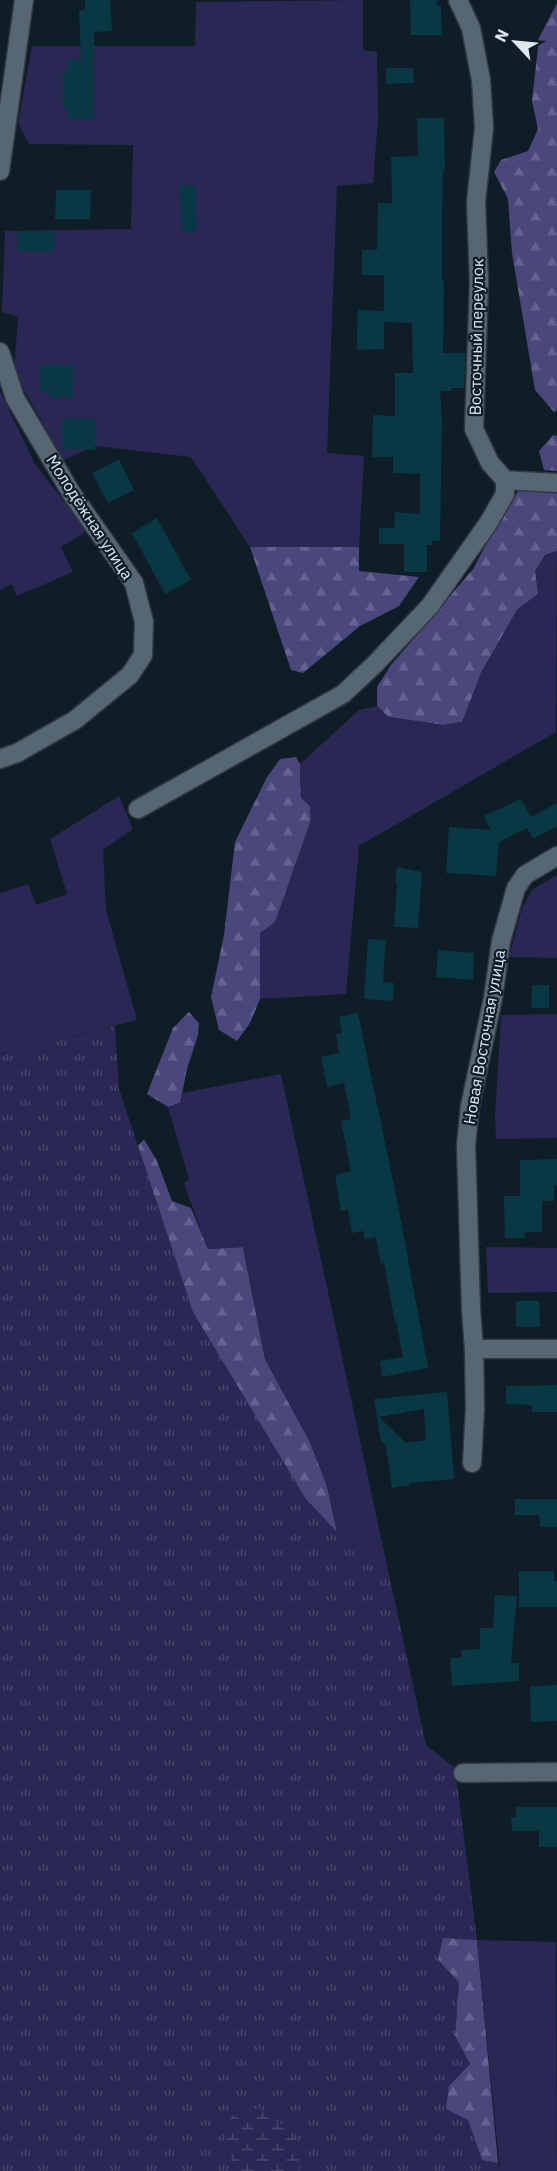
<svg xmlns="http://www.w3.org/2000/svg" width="557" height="2171" viewBox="0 0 557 2171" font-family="'IBM Plex Sans',sans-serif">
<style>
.grass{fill:url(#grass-tufts)}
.forest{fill:url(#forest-firs)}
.wetland{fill:url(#wetland-marsh)}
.garden{fill:#2b2754}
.building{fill:#093744;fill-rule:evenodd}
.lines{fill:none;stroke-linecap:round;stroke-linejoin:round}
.street-casing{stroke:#313841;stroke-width:21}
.street{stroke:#576673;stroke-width:18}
.labels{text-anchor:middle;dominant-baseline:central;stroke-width:4.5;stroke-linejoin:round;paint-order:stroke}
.street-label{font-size:16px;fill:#dfe8f0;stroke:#0f1d27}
</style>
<defs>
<pattern id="grass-tufts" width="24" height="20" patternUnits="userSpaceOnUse" patternTransform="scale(1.5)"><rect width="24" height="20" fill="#2b2754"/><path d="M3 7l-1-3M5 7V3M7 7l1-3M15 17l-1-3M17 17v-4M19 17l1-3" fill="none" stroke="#49466d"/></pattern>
<pattern id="forest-firs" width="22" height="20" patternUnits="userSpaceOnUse" patternTransform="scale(1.5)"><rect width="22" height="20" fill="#4a477c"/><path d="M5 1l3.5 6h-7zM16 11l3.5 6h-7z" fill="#64628f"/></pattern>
<pattern id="wetland-marsh" width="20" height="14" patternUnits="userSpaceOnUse" patternTransform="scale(1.5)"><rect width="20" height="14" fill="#2b2754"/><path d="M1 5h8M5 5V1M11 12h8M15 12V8" fill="none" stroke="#49466d"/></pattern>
</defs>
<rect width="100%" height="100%" fill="#0f1d27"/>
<!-- grass -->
<path class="grass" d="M115 1026 119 1089 193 1312 364 1560 388 1570 426 1745 455 1768 477 1940 444 1938 459 1982 455 2036 470 2064 449 2086 468 2120 482 2160 498 2163 500 2171H0V1055Z"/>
<!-- forest -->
<path class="forest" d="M557 3V410L554 412 535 390 512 253 508 199 494 172 501 160 528 151 538 129 532 101 539 38Z
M553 435 557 436V471L544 470 539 451Z
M519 490 557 491V551L545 555 538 594 517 610 481 673 463 722 443 725 388 717 377 706V687L391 665 473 569 502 515Z
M250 547H359V571L419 577 399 606 360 626 303 673 291 670Z
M296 757 300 764 301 797 310 806 311 820 275 923 260 934V999L250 1023 237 1041 219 1030 211 997 224 935 235 842 267 777 280 759Z
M189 1012 199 1023 198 1035 187 1069 180 1103 168 1107 147 1094 173 1028Z
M144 1139 157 1161 172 1201 191 1208 208 1249 243 1247 265 1359 310 1442 327 1486 337 1532 306 1499 193 1312 138 1146Z
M443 1938 477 1940 498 2163 482 2160 468 2120 446 2109 449 2086 470 2064 455 2036 459 1982 438 1960Z"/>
<!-- wetland -->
<path class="wetland" d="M259 2108 294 2134 301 2161 298 2171H237C228 2153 214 2123 240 2111 245 2108 254 2109 259 2108Z"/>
<!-- garden -->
<path class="garden" d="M363 0V50L377 52 378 119 373 183 337 186 327 453 364 456 359 547H250L191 457 95 446 63 460 14 372 18 317 2 312 5 231 131 229 133 145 29 144 18 123 32 46H195L196 2Z
M0 391 35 464 87 531 61 547 73 572 17 596 12 584 0 590Z
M557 551 556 732 359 846 346 994 260 999V933L275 922 311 820 310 806 301 798 300 764 359 710 377 706 389 717 443 725 462 722 481 673 517 610 538 594 535 571 545 555Z
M119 796 133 829 103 850 106 910 137 1020 0 1055V893L28 884 36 905 67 894 50 839Z
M557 875V958L509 957 522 908 532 890Z
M557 1014V1138L496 1139 495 1116 501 1015Z
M281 1074 388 1570 364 1560 337 1532 327 1486 310 1442 265 1359 243 1247 208 1249 184 1184 189 1179 168 1107 180 1103 182 1093Z
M486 1247 557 1248V1292L488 1293Z
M477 1940 556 1942 557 2171H500Z"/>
<!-- building -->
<path class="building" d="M85 0H110L112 31 94 32V119H68V109H63V71H68V59H81L79 11 85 10Z
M410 0H437V6H441L442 35H411Z
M386 68H413L414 83 386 84Z
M417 118H444L445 169H443L442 218V281H444L443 353H465V370L464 388H451V391H440L442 419 440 541H432V545H427V572H404V544H379V528H394L395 512 420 514V474L393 473V457H372L373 415 395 416V373H413L412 323 384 322V349L357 350V329L358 310 384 311V275H362V250H377L378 203H392L391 157 418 156Z
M195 185 197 232 182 233 179 186Z
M56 190H91L90 219H55Z
M18 231 55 232 54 252 17 251Z
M40 365H74L73 398H49V391H40Z
M62 418 96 419 95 450 62 449Z
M119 459 134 490 108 503 92 473Z
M157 518 191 580 165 594 132 533Z
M521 799 531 817 557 803V826L533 839 527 828 499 842 496 876 446 873 449 827 491 830 484 816Z
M397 867 422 872 418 928 394 927 397 883 395 882Z
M368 939 386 940 383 982 394 983 393 1001 364 999Z
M438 950 474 953 473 980 436 977Z
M532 985H549V1008H531Z
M358 1013 398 1205 428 1368 382 1377 380 1361 403 1357 396 1321 395 1322 384 1263 381 1264 376 1237 365 1239 363 1231 352 1233 348 1210 341 1211 335 1175 351 1171 341 1121 351 1119 344 1083 327 1087 321 1057 339 1053 336 1034 342 1033 339 1017Z
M557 1159V1186H554V1201H542V1232H525V1238H505L504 1196H520V1160Z
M516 1301H539L540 1327H516Z
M557 1385V1412H532V1405L506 1404V1386Z
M447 1392 454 1479 409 1483 410 1485 392 1488 386 1446 381 1441 374 1399ZM424 1409 426 1440 406 1443 379 1417Z
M515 1499H557V1527H540L539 1515H515Z
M519 1571H554V1581H557V1607H519Z
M495 1595 517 1596 511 1663H519V1681L452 1686 450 1658 462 1657 461 1650 480 1649V1628H493Z
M557 1685V1721L531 1722 530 1686Z
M516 1807H557V1847H539V1831H512L511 1817H516Z"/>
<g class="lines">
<defs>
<path id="street" d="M0 171 24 0
M0 352 15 398 72 494 134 583 144 622 143 655 130 675 75 720 17 753 0 759
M505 480 557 483
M138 809 343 694 375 664 430 606 489 522 505 494V480L490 463 474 429 479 282 476 202 484 128 481 80 471 28 458 0
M557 856 525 875 516 888 501 941 493 998 470 1106 466 1145 471 1309 474 1349H557
M472 1463 475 1409 474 1349
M463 1773 557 1772"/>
</defs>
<!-- street casing -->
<use href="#street" class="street-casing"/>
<!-- street -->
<use href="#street" class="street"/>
</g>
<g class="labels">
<!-- street labels -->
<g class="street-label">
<text transform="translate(476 337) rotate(-89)">Восточный переулок</text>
<text transform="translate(90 517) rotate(57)">Молодёжная улица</text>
<text transform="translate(484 1037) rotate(-80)">Новая Восточная улица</text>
</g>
</g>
<!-- north arrow -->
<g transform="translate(515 42) rotate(296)" stroke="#0f1d27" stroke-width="4.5" paint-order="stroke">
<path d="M0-4.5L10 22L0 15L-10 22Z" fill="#dfe8f0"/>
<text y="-9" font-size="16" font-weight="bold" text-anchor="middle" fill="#dfe8f0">N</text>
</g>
</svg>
